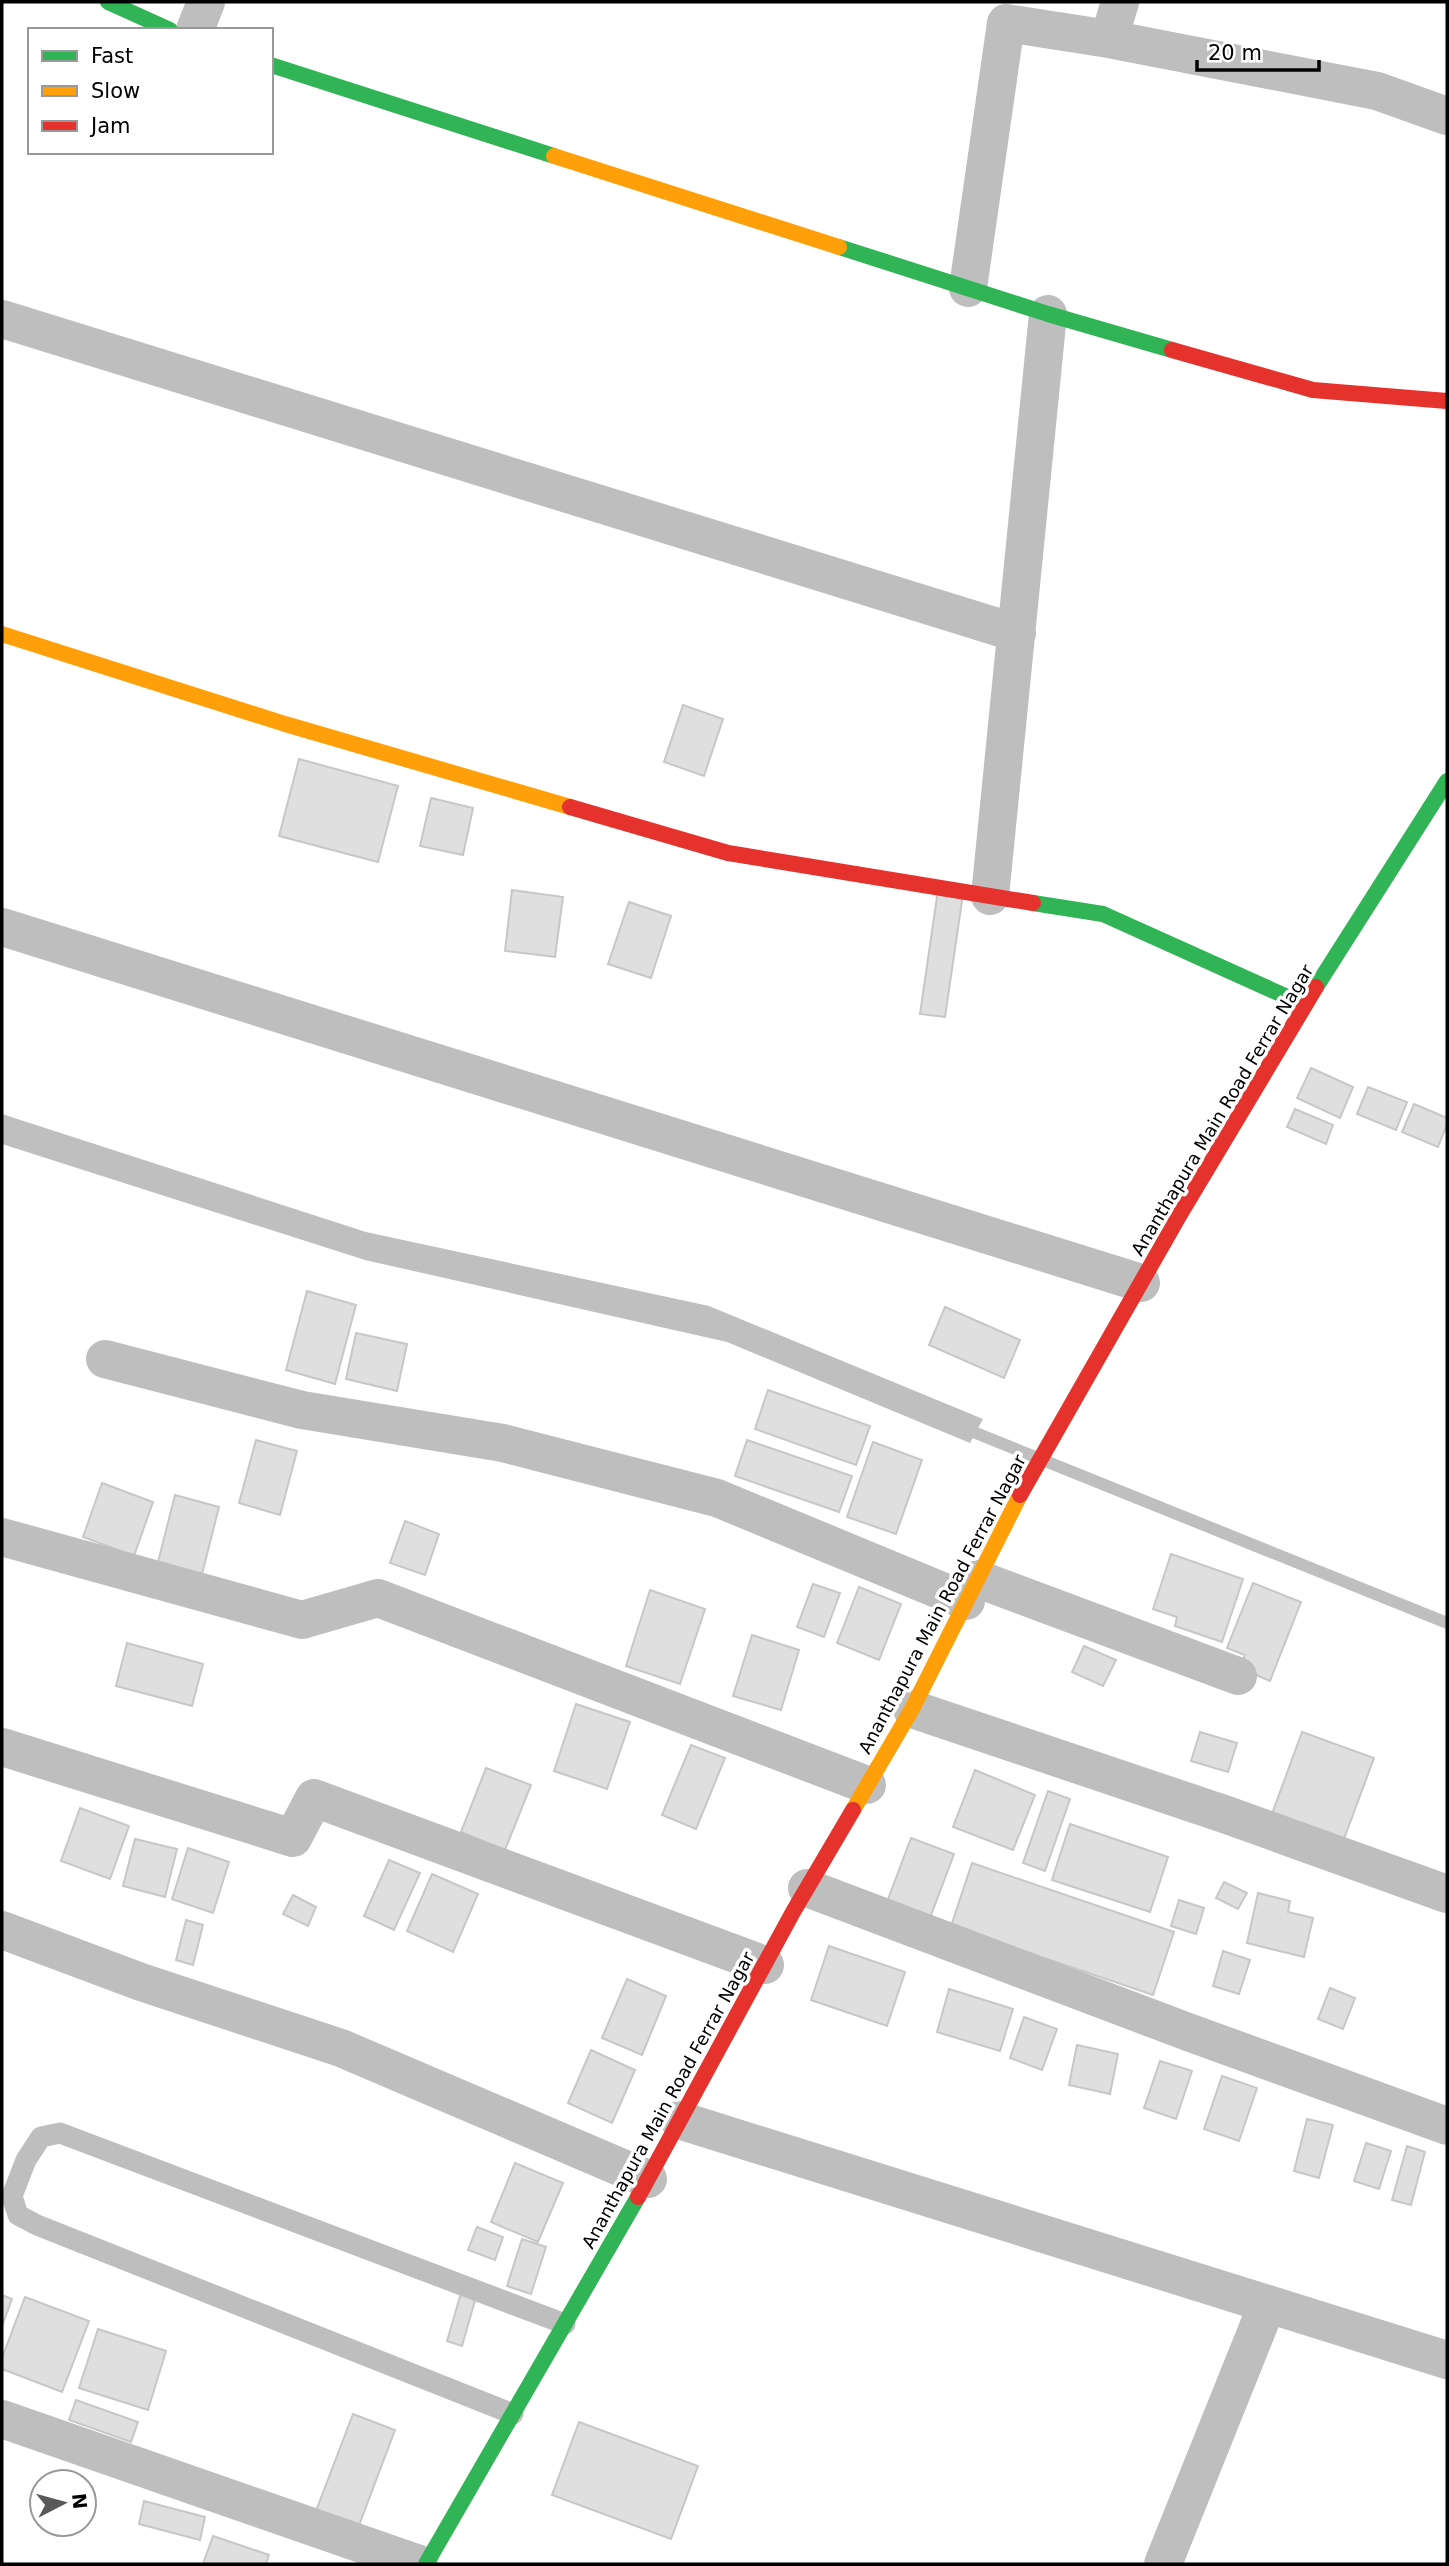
<svg xmlns="http://www.w3.org/2000/svg" width="1449" height="2566" viewBox="0 0 1449 2566" font-family="'DejaVu Sans',sans-serif">
<style>
.water{fill:#bfbfbf}
.lines{fill:none;stroke-linecap:round;stroke-linejoin:round}
.stream{stroke:#bfbfbf;stroke-width:12}
.building{fill:#dfdfdf;stroke:#c7c7c7;stroke-width:2}
.lane{stroke:#bebebe;stroke-width:21}
.street{stroke:#bebebe;stroke-width:38}
.fast{stroke:#30b455;stroke-width:16}
.slow{stroke:#ff9f0a;stroke-width:16}
.jam{stroke:#e5322d;stroke-width:16}
.labels{text-anchor:middle;dominant-baseline:central;stroke-width:7;stroke-linejoin:round;paint-order:stroke}
.street-label{font-size:18px;fill:#000;stroke:#fff}
</style>
<rect width="100%" height="100%" fill="#fff"/>
<!-- water -->
<path class="water" d="M2 1114 366 1232 709 1306 983 1419 970 1443 727 1342 365 1260 2 1144Z"/>
<g class="lines">
<!-- stream -->
<path class="stream" d="M961 1427 1447 1623"/>
</g>
<!-- building -->
<path class="building" d="M683 705 723 719 704 776 664 762Z
M299 759 398 786 378 862 279 836Z
M431 798 473 808 463 855 420 846Z
M512 890 563 897 555 957 505 951Z
M938 890 963 894 945 1017 920 1014Z
M629 902 671 916 651 978 608 964Z
M1311 1068 1353 1087 1340 1118 1297 1098Z
M1368 1087 1407 1102 1396 1130 1357 1114Z
M1414 1104 1447 1118V1124L1438 1147 1402 1132Z
M1295 1109 1333 1125 1326 1144 1287 1127Z
M307 1291 356 1305 335 1384 286 1370Z
M945 1307 1020 1340 1004 1378 929 1345Z
M356 1333 407 1344 397 1391 346 1379Z
M768 1390 870 1426 856 1465 755 1429Z
M256 1440 297 1451 280 1515 239 1503Z
M747 1440 852 1476 839 1512 735 1476Z
M873 1442 922 1460 896 1534 847 1517Z
M102 1483 153 1502 134 1556 83 1537Z
M175 1495 219 1507 201 1578 157 1566Z
M405 1521 439 1534 425 1575 390 1563Z
M1171 1554 1243 1579 1222 1642 1175 1626 1177 1617 1153 1609Z
M1253 1583 1301 1602 1270 1681 1239 1668 1245 1655 1227 1648Z
M813 1584 840 1593 824 1637 797 1627Z
M859 1587 901 1604 879 1660 837 1643Z
M650 1590 705 1609 680 1684 626 1666Z
M752 1635 799 1650 781 1710 733 1696Z
M127 1643 203 1664 192 1706 116 1686Z
M1084 1646 1116 1660 1103 1686 1072 1672Z
M576 1704 630 1722 607 1789 554 1771Z
M1200 1732 1237 1743 1228 1772 1191 1761Z
M1302 1732 1374 1758 1344 1839 1272 1814Z
M691 1745 725 1758 696 1829 662 1815Z
M486 1768 531 1785 505 1850 461 1832Z
M975 1770 1035 1795 1013 1850 953 1827Z
M1048 1791 1070 1799 1045 1871 1023 1863Z
M80 1808 129 1826 110 1879 61 1861Z
M1070 1824 1168 1857 1150 1912 1052 1880Z
M911 1838 954 1854 930 1918 887 1902Z
M135 1839 177 1849 165 1897 123 1886Z
M188 1848 229 1862 213 1913 172 1899Z
M389 1860 420 1873 394 1930 364 1916Z
M972 1863 1174 1932 1153 1995 951 1926Z
M432 1874 478 1894 453 1952 407 1931Z
M1224 1882 1247 1893 1238 1909 1216 1898Z
M1258 1893 1290 1901 1288 1912 1313 1918 1304 1957 1247 1943Z
M293 1895 316 1907 308 1926 283 1914Z
M1179 1900 1204 1908 1196 1934 1171 1926Z
M186 1920 203 1925 193 1965 176 1960Z
M829 1946 905 1972 887 2026 811 2000Z
M1223 1951 1250 1960 1239 1994 1213 1986Z
M627 1979 666 1996 642 2055 602 2038Z
M1330 1988 1355 1998 1343 2029 1318 2019Z
M949 1989 1013 2009 1000 2051 937 2032Z
M1024 2017 1057 2029 1042 2070 1010 2058Z
M1077 2045 1118 2054 1110 2094 1069 2085Z
M591 2050 635 2070 612 2123 568 2103Z
M1160 2061 1192 2071 1176 2119 1144 2108Z
M1222 2076 1257 2088 1239 2141 1204 2129Z
M1307 2119 1333 2125 1319 2178 1294 2171Z
M1366 2143 1391 2151 1379 2189 1354 2181Z
M1407 2146 1425 2152 1411 2205 1392 2200Z
M515 2163 563 2183 538 2242 491 2222Z
M477 2227 503 2237 495 2260 468 2250Z
M522 2239 546 2247 531 2294 507 2286Z
M461 2293 476 2297 462 2346 447 2341Z
M2 2295 12 2299 2 2326Z
M25 2297 89 2321 62 2392 2 2369V2358Z
M98 2329 166 2351 148 2410 79 2388Z
M76 2400 138 2422 131 2442 69 2420Z
M353 2414 395 2430 358 2528 316 2511Z
M579 2422 698 2466 671 2539 552 2495Z
M144 2501 205 2517 200 2540 139 2524Z
M213 2536 269 2555 266 2564H203Z"/>
<g class="lines">
<!-- lane -->
<path class="lane" d="M513 2414 37 2225 18 2215 12 2196 26 2160 41 2137 60 2133 565 2324"/>
<!-- street -->
<path class="street" d="M195 30 206 2
M1109 39 1120 2
M968 288 1006 23 1109 39 1377 91 1447 116
M2 319 1017 633
M990 896 1048 314
M2 927 1141 1283
M105 1359 302 1410 503 1443 717 1498 966 1601
M2 1537 302 1620 378 1598 867 1785
M978 1579 1238 1676
M912 1709 1227 1815 1447 1894
M2 1747 293 1838 314 1798 765 1965
M807 1888 1188 2032 1447 2126
M2 1930 141 1982 341 2048 648 2179
M679 2120 1447 2360
M2 2419 419 2564
M1163 2564 1267 2305"/>
<!-- fast -->
<path class="fast" d="M108 2 170 30
M271 65 554 156
M839 247 1048 314 1172 350
M1033 903 1103 914 1305 1005
M1316 987 1447 781
M426 2564 638 2197"/>
<!-- slow -->
<path class="slow" d="M554 156 839 247
M2 634 285 724 570 807
M853 1810 912 1709 1020 1495"/>
<!-- jam -->
<path class="jam" d="M1172 350 1313 390 1447 401
M570 807 728 853 1033 903
M1020 1495 1179 1216 1316 987
M638 2197 793 1912 853 1810"/>
</g>
<g class="labels">
<!-- street labels -->
<g class="street-label">
<text transform="translate(1222 1110) rotate(-59)">Ananthapura Main Road Ferrar Nagar</text>
<text transform="translate(942 1604) rotate(-62)">Ananthapura Main Road Ferrar Nagar</text>
<text transform="translate(668 2100) rotate(-61)">Ananthapura Main Road Ferrar Nagar</text>
</g>
</g>
<!-- border -->
<rect width="1449" height="2566" fill="none" stroke="#000000" stroke-width="7"/>
<!-- legend -->
<rect x="28" y="28" width="245" height="126" fill="#ffffff" stroke="#999999" stroke-width="2"/>
<rect x="42" y="51" width="35" height="10" fill="#30b455" stroke="#999999" stroke-width="2"/>
<text x="91" y="63" font-size="21" fill="#000000">Fast</text>
<rect x="42" y="86" width="35" height="10" fill="#ff9f0a" stroke="#999999" stroke-width="2"/>
<text x="91" y="98" font-size="21" fill="#000000">Slow</text>
<rect x="42" y="121" width="35" height="10" fill="#e5322d" stroke="#999999" stroke-width="2"/>
<text x="91" y="133" font-size="21" fill="#000000">Jam</text>
<!-- north arrow -->
<g transform="translate(63 2503) rotate(84)"><circle r="33" fill="#ffffff" stroke="#999999" stroke-width="2"/>
<path d="M0-5L12 26L0 18L-12 26Z" fill="#595959"/>
<text y="-10" font-size="19" font-weight="bold" text-anchor="middle" fill="#000000">N</text>
</g>
<!-- scale -->
<path d="M1197 60v10h122v-10" fill="none" stroke="#000000" stroke-width="3.5"/>
<text x="1208" y="60" font-size="21" fill="#000000" stroke="#ffffff" stroke-width="5" paint-order="stroke">20 m</text>
</svg>
